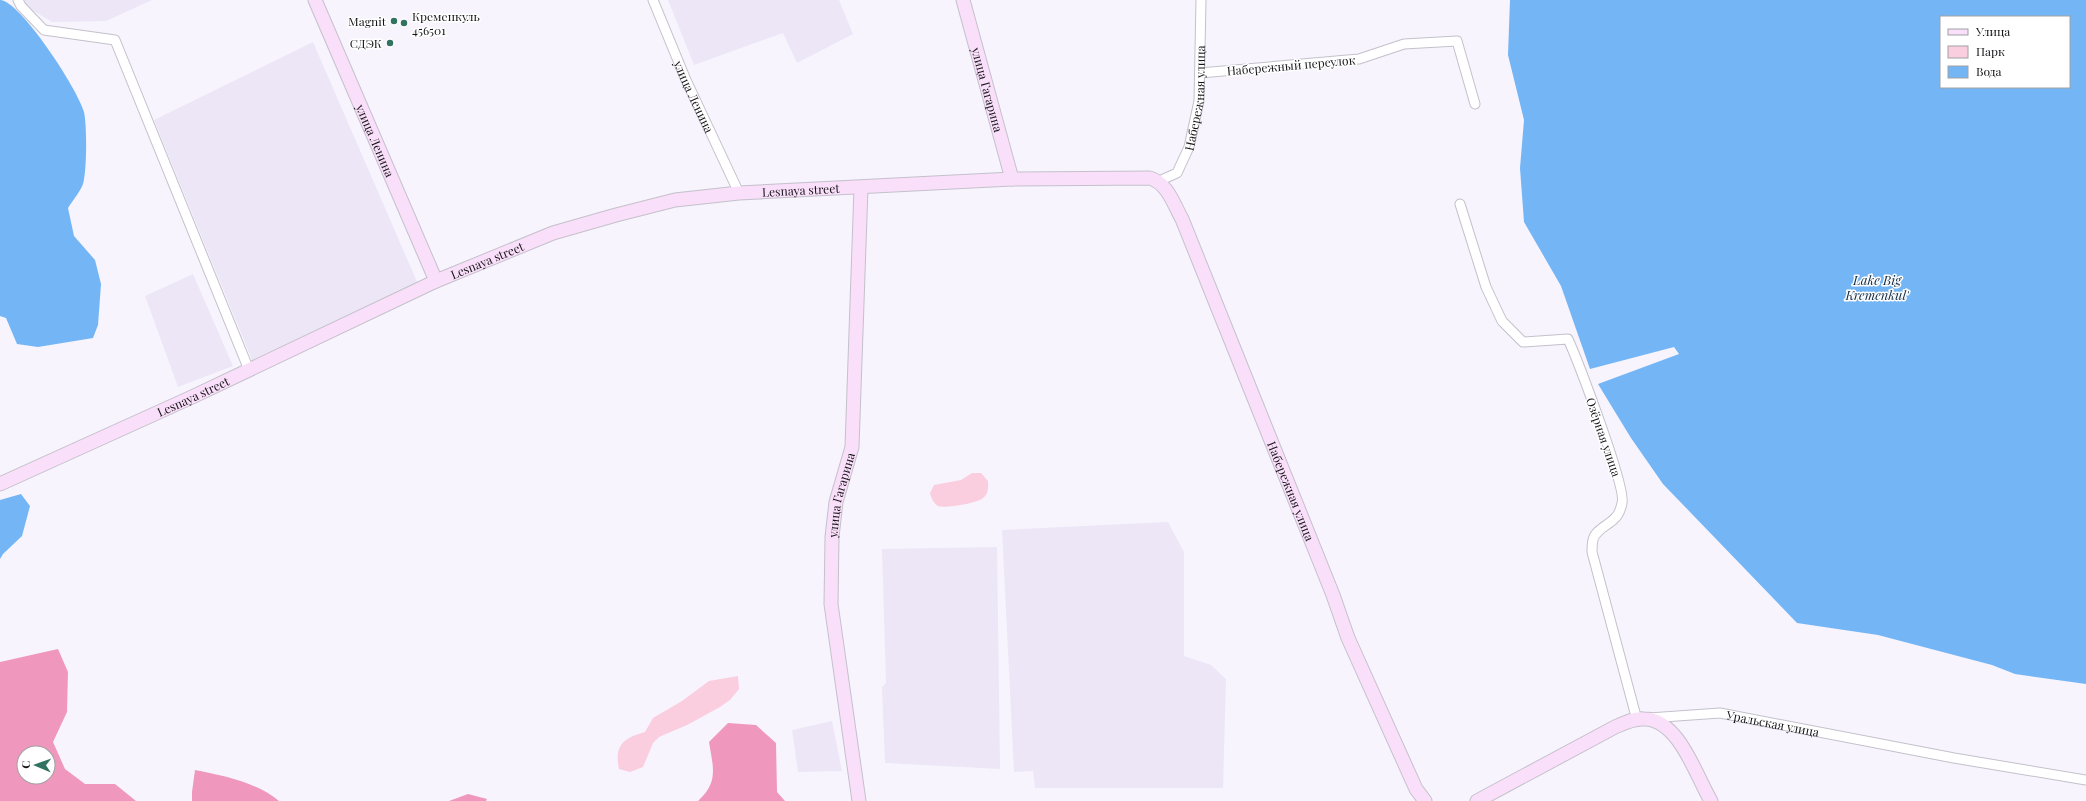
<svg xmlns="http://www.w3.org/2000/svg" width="2086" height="801" viewBox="0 0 2086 801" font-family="'Playfair Display',serif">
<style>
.built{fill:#ece6f6}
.green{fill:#facddf}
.forest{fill:#f097bd;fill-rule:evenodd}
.water{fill:#74b5f5;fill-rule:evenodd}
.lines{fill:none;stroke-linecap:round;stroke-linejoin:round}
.street-casing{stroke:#c4c1cb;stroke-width:11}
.secondary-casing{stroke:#c4c1cb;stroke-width:15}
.street{stroke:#fff;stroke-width:9}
.secondary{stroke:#f9dff9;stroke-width:13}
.poi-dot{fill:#327260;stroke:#fff;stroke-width:1.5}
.labels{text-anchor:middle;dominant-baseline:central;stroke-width:3;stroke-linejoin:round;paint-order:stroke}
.poi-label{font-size:12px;fill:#151418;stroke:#fff;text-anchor:end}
.street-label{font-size:12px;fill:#151418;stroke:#fff}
.water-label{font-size:13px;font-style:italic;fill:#112c46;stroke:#fff}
</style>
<rect width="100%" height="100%" fill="#f7f4fe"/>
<!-- built -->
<path class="built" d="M24 0H152L106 21 52 22 27 7Z
M668 0H839L853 34 797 63 783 33 694 65Z
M313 42 418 284 252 360 154 120Z
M193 274 233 366 178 387 145 296Z
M1168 522 1184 552V656L1211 665 1226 679 1223 788H1035L1033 771 1014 772 1002 530Z
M997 547 1000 769 885 763 882 687 886 683 882 549Z
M832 721 842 771 798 772 792 730Z"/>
<!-- green -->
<path class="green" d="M972 473H981L988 481C988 488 989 493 983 498 979 503 943 509 938 506 933 503 931 497 930 493L934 485 961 480Z
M738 676 739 689 730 700 720 707 687 725 659 737 653 743 643 767 630 772 619 769C614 746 623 738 645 732L653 718 682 701 709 681Z"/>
<!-- forest -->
<path class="forest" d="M58 649 68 672 67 712 53 742 65 769 85 784H115L136 801H0V662ZM24 753H48V777H24Z
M728 723 756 725 776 743 777 792 785 801H698C719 782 713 767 709 742Z
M195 770C225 776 256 782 279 801H192V792Z
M468 794 487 799 486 801H449Z"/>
<!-- water -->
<path class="water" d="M0 0C20 0 79 91 84 112 87 126 87 170 83 184 80 192 73 200 68 208L74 236 95 260 101 284 98 325 93 338 38 347 17 344 6 318 0 316Z
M1510 0H2086V684L2015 674 1992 665 1878 635 1797 623 1663 484 1631 438 1598 384 1679 354 1674 347 1590 369 1561 286 1524 222 1520 168 1524 120 1508 55ZM1941 17H2069V87H1941Z
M21 494 30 506 22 536 3 554 0 559V500Z"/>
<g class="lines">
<defs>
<g id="street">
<path d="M18 0 21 6 44 30 115 40 249 370"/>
<path id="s1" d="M653 0 686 80 739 193"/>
<path d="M1200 73 1359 59 1404 44 1457 41 1475 104"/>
<path id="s2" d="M1159 181 1177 173 1189 147 1199 101 1201 0"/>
<path d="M1460 204 1486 287 1502 321 1523 342 1568 339C1577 359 1627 489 1622 503 1621 508 1618 516 1614 519 1607 526 1595 530 1593 540 1592 544 1592 549 1592 552L1637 720"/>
<path id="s3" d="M1649 718 1720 713 1954 758 2086 780"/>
</g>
<g id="secondary">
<path id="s4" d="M315 0 436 281"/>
<path id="s5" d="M963 0 1012 179"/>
<path id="s6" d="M0 484 192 397 436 281 553 233 616 215 675 200 739 193 1012 179 1150 178C1168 184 1173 203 1182 219L1333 595 1348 638 1416 789 1425 801"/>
<path id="s7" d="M859 801 831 604 832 537 836 502 852 447 861 188"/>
<path d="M1477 801 1615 727C1624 723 1634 718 1644 719 1679 719 1696 776 1711 801"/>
</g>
</defs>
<!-- street casing -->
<use href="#street" class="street-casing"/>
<!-- secondary casing -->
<use href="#secondary" class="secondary-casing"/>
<!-- street -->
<use href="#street" class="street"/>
<!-- secondary -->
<use href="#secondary" class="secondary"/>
</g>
<!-- markers -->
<g class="poi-dot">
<circle cx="394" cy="21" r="4"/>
<circle cx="404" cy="23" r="4"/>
<circle cx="390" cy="43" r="4"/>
</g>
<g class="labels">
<!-- poi labels -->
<g class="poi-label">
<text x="412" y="16" text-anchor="start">Кременкуль<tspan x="412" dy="14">456501</tspan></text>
<text x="386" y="21">Magnit</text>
<text x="382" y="43">СДЭК</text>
</g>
<!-- street labels -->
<g class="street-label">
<text transform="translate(1291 65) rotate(-5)">Набережный переулок</text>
<text stroke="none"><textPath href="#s5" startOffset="93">улица Гагарина</textPath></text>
<text stroke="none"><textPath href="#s1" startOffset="105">улица Ленина</textPath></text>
<text stroke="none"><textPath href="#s2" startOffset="98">Набережная улица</textPath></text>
<text stroke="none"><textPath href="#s4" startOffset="153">улица Ленина</textPath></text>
<text stroke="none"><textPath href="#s6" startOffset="860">Lesnaya street</textPath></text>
<text stroke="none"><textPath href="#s6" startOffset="536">Lesnaya street</textPath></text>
<text stroke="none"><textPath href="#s6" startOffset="212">Lesnaya street</textPath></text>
<text transform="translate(1604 437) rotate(71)">Озёрная улица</text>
<text stroke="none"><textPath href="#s6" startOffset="1556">Набережная улица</textPath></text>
<text stroke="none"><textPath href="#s7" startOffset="309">улица Гагарина</textPath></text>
<text stroke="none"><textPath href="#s3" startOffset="125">Уральская улица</textPath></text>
</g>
<!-- water labels -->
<g class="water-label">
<text x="1877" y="279">Lake Big<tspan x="1877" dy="15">Kremenkul'</tspan></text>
</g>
</g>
<!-- legend -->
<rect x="1940" y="16" width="130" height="72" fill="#ffffff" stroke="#a1a1a3"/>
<rect x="1948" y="29" width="20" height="6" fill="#f9dff9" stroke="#a1a1a3"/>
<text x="1976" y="36" font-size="12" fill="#151418">Улица</text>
<rect x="1948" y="46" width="20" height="12" fill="#facddf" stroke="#a1a1a3"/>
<text x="1976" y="56" font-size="12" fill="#151418">Парк</text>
<rect x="1948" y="66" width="20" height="12" fill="#74b5f5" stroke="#a1a1a3"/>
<text x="1976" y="76" font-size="12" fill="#151418">Вода</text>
<!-- north arrow -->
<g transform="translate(36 765) rotate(272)"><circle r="19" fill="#ffffff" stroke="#a1a1a3"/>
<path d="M0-3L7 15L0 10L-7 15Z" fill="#327260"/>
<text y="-6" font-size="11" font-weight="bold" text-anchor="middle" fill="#151418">С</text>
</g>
</svg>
